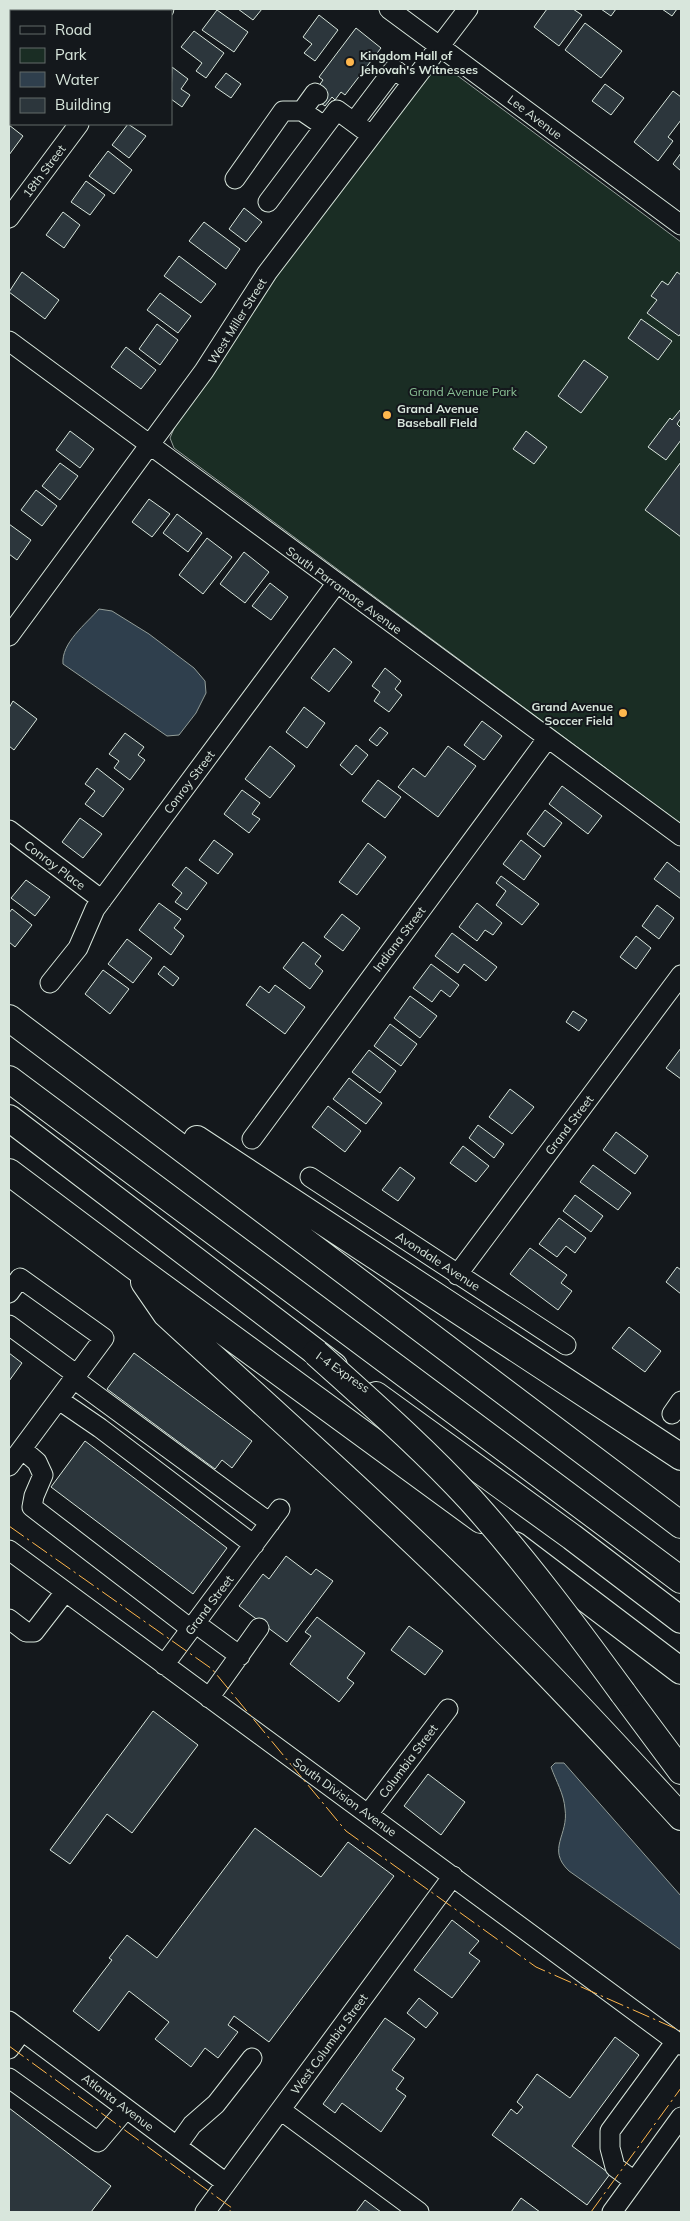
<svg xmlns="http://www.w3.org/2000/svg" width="690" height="2221" viewBox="0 0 690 2221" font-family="Mulish,sans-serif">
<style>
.green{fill:#1a2d24;stroke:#939e99}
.water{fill:#2f3f4d;stroke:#939e99}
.building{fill:#2c363c;stroke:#d8e6dc}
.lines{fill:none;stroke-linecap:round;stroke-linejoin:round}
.minor-casing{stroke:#d8e6dc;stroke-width:21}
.highway-casing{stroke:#d8e6dc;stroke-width:28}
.minor{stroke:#14181c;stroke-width:19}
.highway{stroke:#14181c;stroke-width:26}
.highway-bridge-casing{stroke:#d8e6dc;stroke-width:28;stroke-linecap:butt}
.highway-bridge{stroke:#14181c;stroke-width:26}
.power{stroke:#ffb74d;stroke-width:1;stroke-dasharray:18 4 2.5 4;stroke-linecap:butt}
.poi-dot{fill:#ffb74d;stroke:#14181c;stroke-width:2}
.labels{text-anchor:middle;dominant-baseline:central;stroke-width:4;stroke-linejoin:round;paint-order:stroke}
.poi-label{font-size:12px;font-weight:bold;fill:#d8e6dc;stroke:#14181c;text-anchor:start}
.street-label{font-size:12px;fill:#d8e6dc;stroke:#14181c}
.park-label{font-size:12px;fill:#8ac095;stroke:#14181c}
</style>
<rect width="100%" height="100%" fill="#14181c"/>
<!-- green -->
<path class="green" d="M436 67 458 76 681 242V824L174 448 170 438 175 426 274 280 427 70Z"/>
<!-- water -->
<path class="water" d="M99 609 112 611 149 634 194 668 205 681 206 693 196 713 179 735 167 736 63 664C61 643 86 624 99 609Z
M555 1763H564L681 1896V1950L569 1871C546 1849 569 1835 565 1809 564 1794 556 1781 551 1767Z"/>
<!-- building -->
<path class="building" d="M238 9H262L253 20Z
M547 9H573L582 15 559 46 534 27Z
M601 9H616L611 16Z
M662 9H677L672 16Z
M217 10 248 32 234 52 202 30Z
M319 15 338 30 315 61 304 53 312 44 303 37Z
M585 23 622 51 601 78 565 50Z
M356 28 381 48 345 95 341 92 335 100 332 97 325 106 315 99 318 87 323 80 319 77Z
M194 31 224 53 206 78 196 71 202 63 181 47Z
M172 67 188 79 181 89 190 95 182 107 171 99Z
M226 73 241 84 231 98 215 87Z
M605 84 624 98 611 115 592 101Z
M673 91 681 97V120L668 137 673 141 658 161 634 142Z
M128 124 146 136 129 158 112 145Z
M9 125 23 136 9 155Z
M108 151 132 170 114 194 89 176Z
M681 153V171L673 164Z
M86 181 105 195 90 215 71 202Z
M244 208 262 222 246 242 229 229Z
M63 212 80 225 64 248 46 235Z
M204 222 240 249 226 269 189 241Z
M179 256 216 284 201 303 164 276Z
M22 272 59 300 45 319 9 292Z
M677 272 681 275V333L679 336 647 313 657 300 651 296 662 281 668 285Z
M160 293 191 316 178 333 147 310Z
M641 319 672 341 658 360 628 338Z
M157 324 178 340 160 365 139 349Z
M126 347 156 370 141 389 111 367Z
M584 360 608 377 581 413 558 396Z
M681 409V418L677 424 681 428V440L666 460 648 447 670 418 672 420Z
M70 431 94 449 80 468 56 450Z
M526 431 547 447 534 464 513 449Z
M681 462V537L645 510Z
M60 463 78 476 60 500 42 486Z
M36 490 57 506 42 526 21 510Z
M149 499 170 514 152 537 132 522Z
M177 514 202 533 188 552 163 533Z
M9 524 31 540 17 560 9 554Z
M207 538 232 557 203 594 179 575Z
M244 552 269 572 245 603 220 584Z
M270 583 288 597 271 620 252 606Z
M334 648 352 662 329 692 311 678Z
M385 668 401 681 395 689 402 695 389 712 374 701 380 692 372 686Z
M13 701 37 719 14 750 9 746V708Z
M304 707 325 723 307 748 286 732Z
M482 721 502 736 484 760 464 745Z
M380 727 388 733 377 746 369 740Z
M125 733 144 747 138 755 145 760 130 780 114 768 119 761 109 754Z
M356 745 368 755 352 775 340 765Z
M270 746 295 766 270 798 245 779Z
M448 746 476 766 438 817 398 787 413 768 425 777Z
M97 768 124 789 103 817 85 804 95 791 85 784Z
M378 780 401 797 385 818 362 801Z
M562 786 602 816 588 834 549 804Z
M242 790 260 803 252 814 260 819 249 833 224 814Z
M545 810 562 823 544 847 527 834Z
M80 818 102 834 83 858 62 842Z
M214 840 233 854 218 874 199 860Z
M521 840 541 856 524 880 503 864Z
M368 843 386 857 357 895 339 882Z
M667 862 681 873V899L654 879Z
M186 867 207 883 187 910 175 902 182 893 172 885Z
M501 876 539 904 522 925 496 905 506 891 496 883Z
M26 880 50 897 35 916 11 898Z
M159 903 181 919 174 928 184 936 171 955 139 930Z
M477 903 502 923 493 935 485 930 477 941 459 927Z
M657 905 674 918 659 939 642 926Z
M12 909 32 925 15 947 9 942V913Z
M342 914 360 928 343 951 324 937Z
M452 933 497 967 486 981 464 964 458 973 435 956Z
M636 936 651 948 636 969 620 957Z
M127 939 152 958 133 983 108 964Z
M303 942 321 956 315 964 323 971 310 989 283 968Z
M431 964 459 985 450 997 441 990 432 1002 413 988Z
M164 966 179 978 173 986 158 974Z
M103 970 129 989 110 1014 85 994Z
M275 985 305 1007 285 1034 246 1005 260 986 269 993Z
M410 996 437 1016 420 1038 394 1018Z
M573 1011 587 1020 579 1031 566 1022Z
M390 1024 417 1044 401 1066 374 1046Z
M681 1048V1079L666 1068Z
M369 1050 396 1071 380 1093 352 1072Z
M349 1078 382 1103 366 1124 333 1099Z
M510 1089 534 1107 512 1134 489 1117Z
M328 1106 361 1131 345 1152 312 1127Z
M478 1125 504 1144 494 1158 469 1138Z
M616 1132 648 1156 635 1174 603 1150Z
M463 1146 489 1166 476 1182 450 1163Z
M593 1165 631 1193 618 1210 580 1182Z
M400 1167 415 1178 398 1201 382 1190Z
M575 1195 603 1216 591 1232 563 1211Z
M559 1218 586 1238 575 1253 566 1246 557 1257 539 1244Z
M530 1248 567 1275 561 1283 572 1291 558 1310 510 1274Z
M677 1267 681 1270V1294L666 1282Z
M629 1327 661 1351 645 1372 612 1348Z
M9 1353 22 1363 9 1381Z
M134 1353 252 1441 232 1468 222 1460 215 1469 107 1389Z
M85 1441 227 1548 193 1594 51 1487Z
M286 1556 311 1575 316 1569 333 1581 287 1642 239 1606 263 1574 269 1579Z
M317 1617 365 1653 347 1678 354 1683 339 1702 290 1664 311 1636 305 1632Z
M409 1626 443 1651 425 1675 391 1650Z
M153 1711 198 1745 132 1833 107 1814 70 1864 50 1850Z
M428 1774 465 1802 441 1835 404 1806Z
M255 1828 321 1877 348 1842 394 1876 269 2042 234 2016 228 2025 238 2032 218 2058 205 2048 191 2067 155 2039 169 2022 129 1991 99 2031 73 2011 112 1960 109 1958 127 1935 157 1958Z
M452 1920 479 1941 469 1953 480 1961 452 1998 414 1970Z
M419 1998 438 2013 426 2028 407 2013Z
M385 2018 415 2039 392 2070 404 2078 396 2089 406 2096 381 2132 342 2103 335 2113 323 2104Z
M615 2037 639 2055 572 2146 610 2174 587 2205 492 2135 511 2109 517 2114 523 2107 517 2102 537 2074 570 2098Z
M9 2108 111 2186 91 2212H9Z
M521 2198 540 2212H511Z
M365 2200 381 2212H356Z"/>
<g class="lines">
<defs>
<path id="minor" d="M389 9 681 225
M162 11 164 9
M302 111 315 93 318 95
M354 122 394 69 411 82
M235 179 283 111H302L324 126
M268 202 337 110 371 135
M9 218 79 124
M9 341 681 836
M9 636 204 371 267 273 468 9
M9 830 102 900
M50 983 78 948 95 909 336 584
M252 1139 547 739
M310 1177 566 1345
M457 1275 681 975
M9 1293 20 1278 104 1338 9 1466
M9 1325 77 1375
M74 1379 270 1523
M59 1400 100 1428 254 1545
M672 1414 681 1401
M22 1449 37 1462 43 1475 34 1496 32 1507 191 1629
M9 1550 681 2045
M9 1619 26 1632H34L65 1592
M195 1623 240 1656
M164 1665 280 1509
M209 1698 259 1628
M368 1814 448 1709
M9 2021 226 2183
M9 2049 22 2031
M9 2078 98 2142 126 2109
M282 2111 419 2212
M177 2146 192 2125 216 2104 252 2058
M634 2181 615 2167 610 2148V2131L676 2041
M205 2212 453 1876
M612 2212 681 2117"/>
<path id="highway" d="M9 1018 681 1525
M9 1079 681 1580
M9 1118 334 1366
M197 1139 681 1457
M9 1172 134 1266 481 1520
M144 1282 166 1314C280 1419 396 1521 505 1631 566 1691 623 1754 681 1817
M376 1395 572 1537 681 1620
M515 1545 681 1671
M623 1693 681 1771"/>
</defs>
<!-- minor casing -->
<use href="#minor" class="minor-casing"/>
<!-- highway casing -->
<use href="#highway" class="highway-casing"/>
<!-- minor -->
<use href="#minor" class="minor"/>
<!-- highway -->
<use href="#highway" class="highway"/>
<defs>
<path id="highway-bridge" d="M316 1353C368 1400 422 1447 470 1499 525 1560 574 1626 623 1693"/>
</defs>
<!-- highway-bridge casing -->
<use href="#highway-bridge" class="highway-bridge-casing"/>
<!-- highway-bridge -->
<use href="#highway-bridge" class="highway-bridge"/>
<!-- power -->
<path class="power" d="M9 1526 212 1669 346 1831 536 1967 681 2031
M9 2046 232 2208 229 2212
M591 2212 681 2088"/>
</g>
<!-- markers -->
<g class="poi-dot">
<circle cx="350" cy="62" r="5"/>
<circle cx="387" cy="415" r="5"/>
<circle cx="623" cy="713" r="5"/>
</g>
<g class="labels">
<!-- poi labels -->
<g class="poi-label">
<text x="360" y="55">Kingdom Hall of<tspan x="360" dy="14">Jehovah's Witnesses</tspan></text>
<text x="397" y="408">Grand Avenue<tspan x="397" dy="14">Baseball FIeld</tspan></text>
<text x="613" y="706" text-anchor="end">Grand Avenue<tspan x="613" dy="14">Soccer Field</tspan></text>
</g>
<!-- street labels -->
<g class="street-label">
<text transform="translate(535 117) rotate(37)">Lee Avenue</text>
<text transform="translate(44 171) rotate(-53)">18th Street</text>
<text transform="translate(237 321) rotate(-58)">West Miller Street</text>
<text transform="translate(344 590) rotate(36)">South Parramore Avenue</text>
<text transform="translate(189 782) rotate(-53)">Conroy Street</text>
<text transform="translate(55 865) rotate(37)">Conroy Place</text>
<text transform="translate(399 939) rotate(-53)">Indiana Street</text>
<text transform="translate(569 1125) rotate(-53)">Grand Street</text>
<text transform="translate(438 1261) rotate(33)">Avondale Avenue</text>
<text transform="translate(343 1372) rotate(35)">I-4 Express</text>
<text transform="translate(209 1605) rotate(-53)">Grand Street</text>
<text transform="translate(408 1761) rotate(-53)">Columbia Street</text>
<text transform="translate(345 1797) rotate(36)">South Division Avenue</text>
<text transform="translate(329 2044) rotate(-54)">West Columbia Street</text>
<text transform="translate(118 2102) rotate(37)">Atlanta Avenue</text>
</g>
<!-- park labels -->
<g class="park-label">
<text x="463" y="391">Grand Avenue Park</text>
</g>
</g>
<!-- border -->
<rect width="690" height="2221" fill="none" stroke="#d8e6dc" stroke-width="20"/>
<!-- legend -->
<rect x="10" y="10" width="162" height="115" fill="#14181c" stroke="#626a69"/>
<rect x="20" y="26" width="25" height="8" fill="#14181c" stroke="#626a69"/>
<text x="55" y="35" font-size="15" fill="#d8e6dc">Road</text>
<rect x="20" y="48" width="25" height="15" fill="#1a2d24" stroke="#626a69"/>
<text x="55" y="60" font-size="15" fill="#d8e6dc">Park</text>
<rect x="20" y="72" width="25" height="15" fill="#2f3f4d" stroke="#626a69"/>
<text x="55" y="85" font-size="15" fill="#d8e6dc">Water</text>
<rect x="20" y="98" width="25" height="15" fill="#2c363c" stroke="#626a69"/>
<text x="55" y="110" font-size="15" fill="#d8e6dc">Building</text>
</svg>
